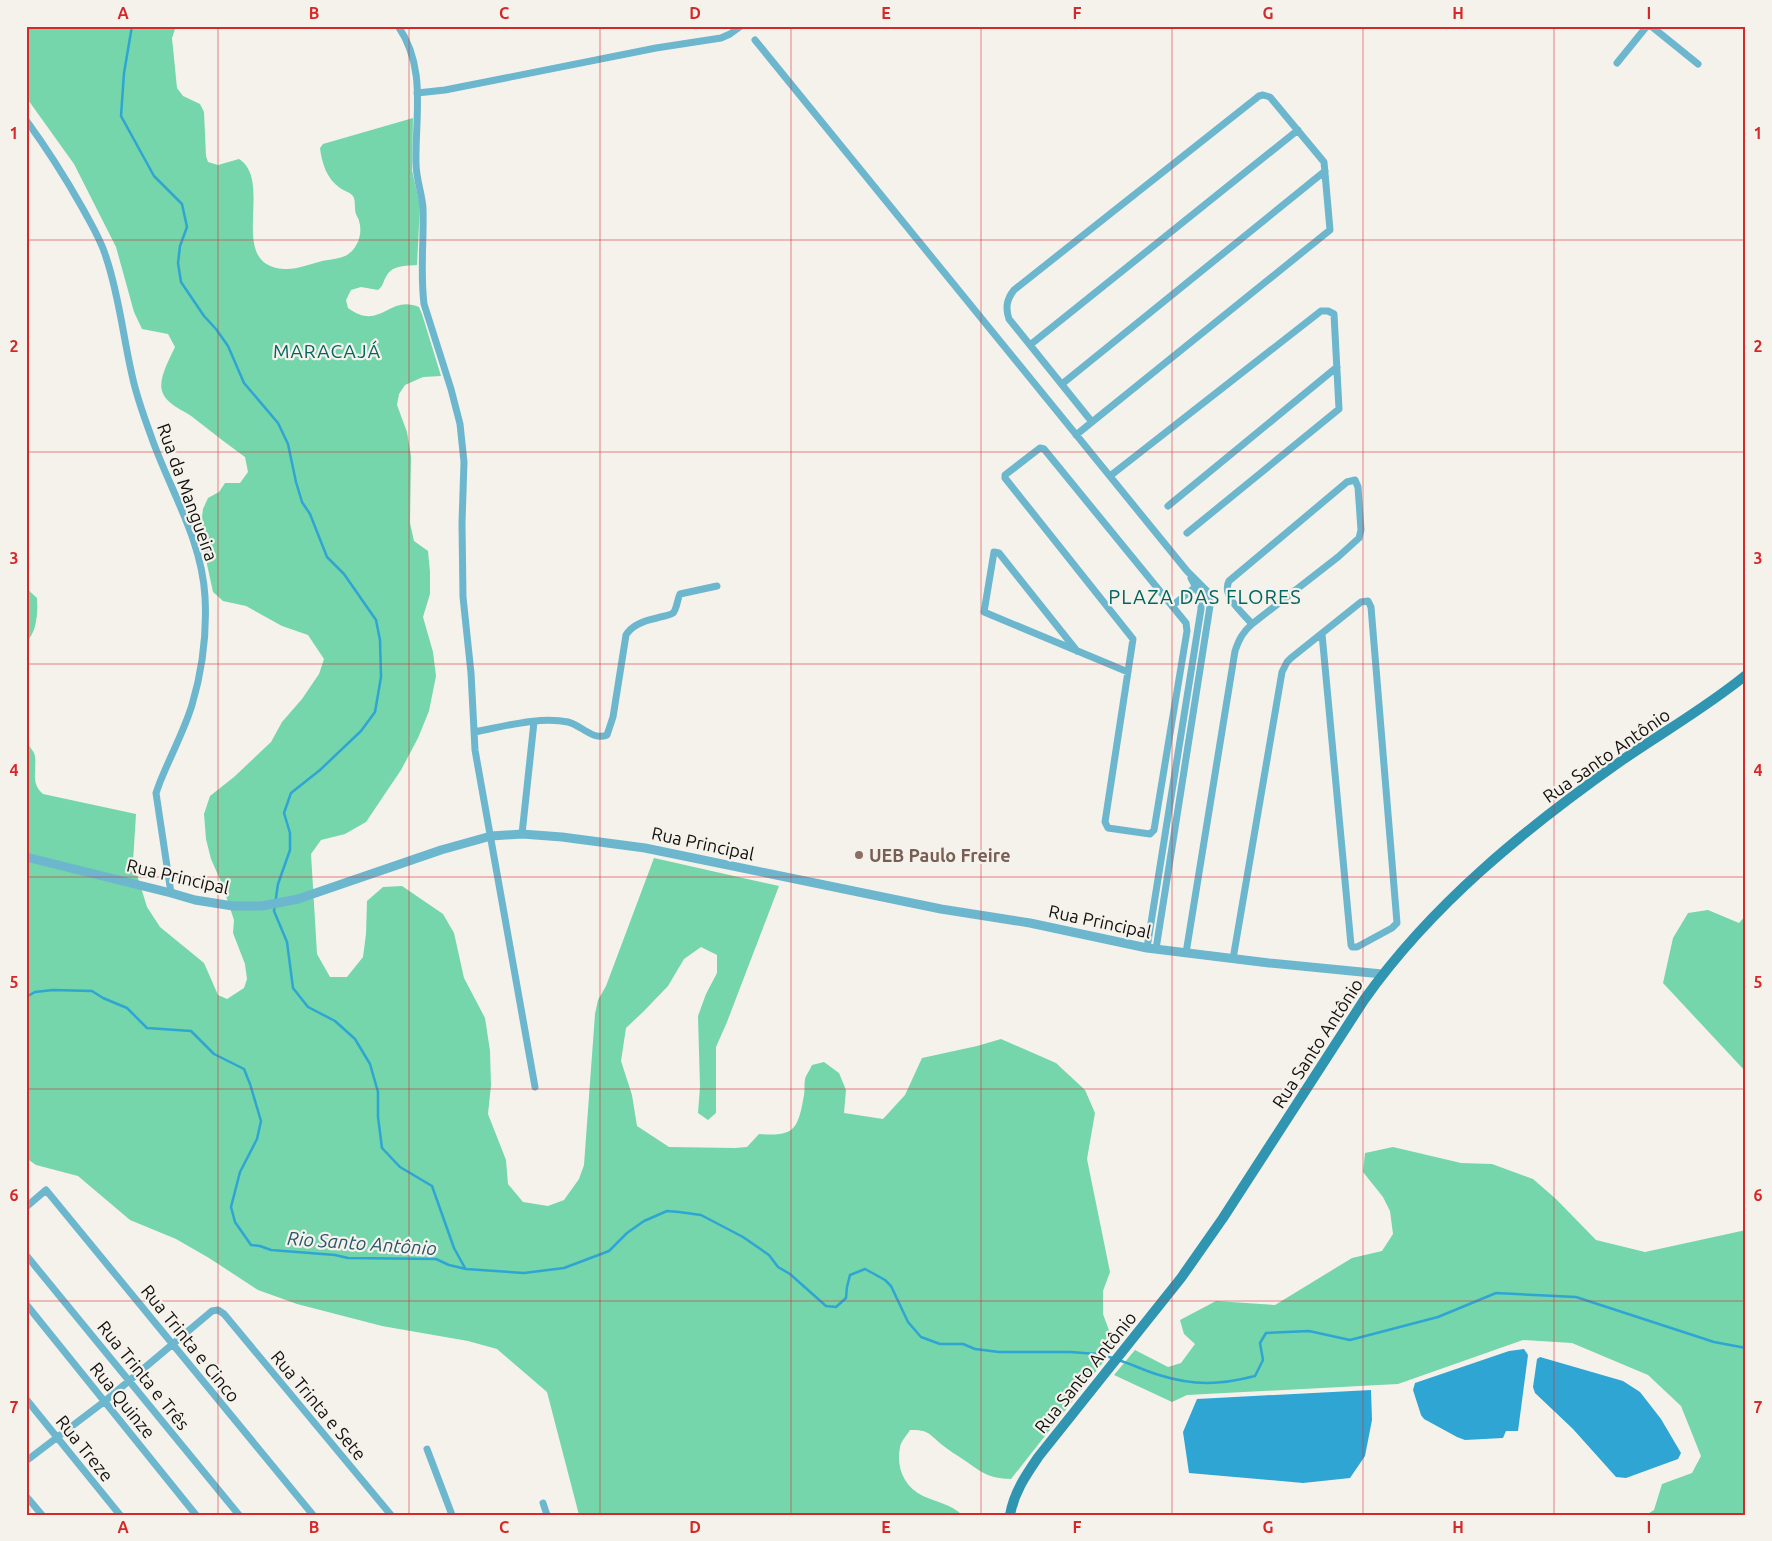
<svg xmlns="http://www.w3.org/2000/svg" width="1772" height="1541" viewBox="0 0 1772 1541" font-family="Ubuntu,sans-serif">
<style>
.green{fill:#75d5ab}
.water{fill:#2fa5d4}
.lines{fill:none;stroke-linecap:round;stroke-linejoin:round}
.stream{stroke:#2fa5d4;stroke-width:2.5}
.minor{stroke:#6cb7ce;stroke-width:7}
.tertiary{stroke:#6cb7ce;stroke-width:9}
.secondary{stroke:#3095b1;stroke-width:10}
.grid{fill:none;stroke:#d62828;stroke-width:1;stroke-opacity:0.55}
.education-dot{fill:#8d6e63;stroke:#f5f2ec;stroke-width:2}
.labels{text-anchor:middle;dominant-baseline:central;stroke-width:4.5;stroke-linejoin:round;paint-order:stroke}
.street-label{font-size:18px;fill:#12110f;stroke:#f5f2ec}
.education-label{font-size:18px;font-weight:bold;fill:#785e54;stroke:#f5f2ec;text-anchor:start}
.neighbourhood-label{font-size:19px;letter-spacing:1px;fill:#006660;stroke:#f5f2ec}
.water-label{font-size:19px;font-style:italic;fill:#2a576c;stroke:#f5f2ec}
.quarter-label{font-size:20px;letter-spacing:1px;fill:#006660;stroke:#f5f2ec}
.neatline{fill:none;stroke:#d62828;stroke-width:2}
.grid-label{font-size:16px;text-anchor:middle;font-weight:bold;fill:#d62828}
</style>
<rect width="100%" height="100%" fill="#f5f2ec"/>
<!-- green -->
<path class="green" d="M26 26H176L172 38 177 88 183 96 200 104 204 112 206 156 208 162 218 165 239 159C275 182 225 265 284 269 296 270 310 264 322 261 328 260 343 258 347 255 358 248 363 233 359 221 359 219 357 217 356 214 354 208 356 201 353 196 350 192 344 191 340 188 327 179 322 164 320 148L323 144 413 118 412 170 420 206 417 265C406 266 393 265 387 275 383 281 384 285 378 290L361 287 351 290 346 300 348 308C380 332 389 294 419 307L422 314 441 376 423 377 405 385 399 394 397 405 407 432 411 456 410 523 414 541 428 551 430 572V594L423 617 433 652 436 676 429 711 418 738 401 770 366 822 345 834 321 840 311 854 317 954 330 977H347L363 957 366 934 367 901 383 887 402 886 443 914 454 933 464 978 485 1018 490 1051 491 1085 488 1114 506 1160 508 1184 523 1202 548 1206 564 1200 579 1179 584 1165 595 1014 598 1000 606 986 654 858 779 886 727 1022 716 1047V1113L708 1120 698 1113 700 1087 698 1016 706 994 717 973V955L701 947 684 959 668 986 644 1011 626 1028 621 1061 632 1095 637 1126 669 1147 735 1148 747 1147 759 1134C795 1137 798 1129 804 1095 805 1090 804 1084 805 1079 806 1075 810 1070 812 1065L824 1062 839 1073 846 1090 844 1113 883 1119 905 1095 922 1058 977 1046 1001 1039 1056 1063 1085 1090 1095 1113 1087 1159 1110 1272 1103 1291V1314L1115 1347 1011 1479C987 1478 983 1473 964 1460 957 1455 948 1450 941 1444 928 1433 929 1430 910 1430 907 1435 901 1441 900 1447 896 1468 904 1487 923 1496 936 1502 951 1504 962 1515H579L547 1392 497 1349 468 1341 382 1326 297 1304 258 1290 209 1258 176 1239 130 1220 78 1176 36 1165 26 1158V742C29 746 34 751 35 756 37 770 30 783 43 794L136 814 133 862 147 907 160 927 204 963 218 995 227 999 244 988 247 979 245 964 233 933 234 920 222 884 211 859 206 839 204 814 210 796 234 777 271 742 282 722 302 699 319 674 324 659 308 635 282 626 246 606 223 601 213 592 200 532 203 509 208 498 219 492 225 483H240L248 472 245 457C228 445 212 432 195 419 185 410 167 406 162 391 158 379 170 358 175 347L168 334 142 329 134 312 116 247 74 164 26 97Z
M26 588 37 598C38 612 37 633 26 642Z
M1708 910 1739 923 1746 915V1072L1663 983 1673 938 1688 913Z
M1393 1147 1461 1163 1492 1164 1533 1179 1556 1199 1596 1240 1645 1252 1746 1230V1515H1646L1654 1510 1662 1484 1692 1473 1701 1456 1681 1406 1648 1375 1572 1343 1523 1340 1398 1384 1187 1395 1172 1402 1114 1375 1135 1350 1168 1367 1181 1363 1195 1344 1184 1334 1180 1320 1216 1301 1275 1305 1352 1258 1382 1251 1393 1234 1390 1211 1383 1197 1363 1172 1365 1153Z"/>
<!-- water -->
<path class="water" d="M1524 1349 1528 1355 1518 1431H1506L1503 1438 1465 1440 1457 1437 1424 1419 1421 1415 1413 1390 1415 1383 1509 1351Z
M1540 1357 1623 1381 1640 1392 1661 1419 1681 1453 1678 1459 1626 1478 1616 1477 1573 1429 1535 1393 1533 1387 1537 1359Z
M1371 1390 1372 1420 1365 1456 1350 1478 1303 1483 1189 1473 1183 1432 1197 1399Z"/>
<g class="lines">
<!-- stream -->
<path class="stream" d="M132 26 124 73 121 116 154 176 182 204 187 227 180 246 178 263 181 282 204 316 216 329 228 346 244 383 278 423 288 444 296 482 302 502 310 514 327 557 344 574 376 620 380 640 381 677 375 712 361 731 320 770 291 793 284 813 290 833V850L278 884 274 911 287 942 293 988 308 1007 335 1021 355 1039 370 1064 378 1092V1117L382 1148 400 1167 432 1186 454 1248 465 1268
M26 997 35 992 53 990 92 991 103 998 127 1008 147 1028 191 1031 214 1054 244 1069 250 1084 261 1121 257 1139 240 1172 231 1207 235 1222 251 1245 260 1246 271 1250 335 1255 348 1258 436 1259 449 1265 466 1269 524 1273 564 1268 609 1251 627 1233 644 1221 667 1211 679 1212 701 1215 743 1237 769 1255 778 1267 790 1274 826 1306 836 1307 846 1298 847 1287 850 1275 865 1269 885 1280 891 1286 908 1322 921 1337 940 1344H963L975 1349 999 1352H1070L1097 1354 1113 1358
M1118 1360C1132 1364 1145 1371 1159 1375 1194 1386 1220 1385 1255 1376L1263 1360 1260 1343 1266 1333 1309 1331 1350 1340 1438 1317 1496 1293 1576 1297 1714 1342 1746 1348"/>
<!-- minor -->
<path class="minor" d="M398 26C427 68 415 116 416 163 416 179 422 193 423 208 424 240 420 272 424 304L451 389 460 424 464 462 462 523 463 597 471 673 475 750 535 1087
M1651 26 1698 64
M755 40 1187 571 1209 593 1210 606 1156 949
M1617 63 1647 26
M417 93 445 90 656 48 721 38 730 34 741 26
M26 120C48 150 65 177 83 209 91 224 101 240 106 257 119 295 123 336 132 375 136 394 143 414 150 433 168 487 202 538 205 597 207 633 202 671 192 705 184 731 170 757 160 782L156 793 171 893
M1030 345 1298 130
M1062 384 1325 171
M1076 435 1092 422 1330 230 1324 162 1270 97 1263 95 1259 96 1014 290C1007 299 1005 307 1009 319L1092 422
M1040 448 1044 449 1186 623 1187 631 1154 830 1150 834 1108 828 1105 822 1133 639 1005 478V475Z
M1110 476 1321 311H1328L1334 314 1339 409 1187 533
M1168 506 1337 367
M1172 606 1198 585
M1077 651 999 553 994 552 984 612 1128 672
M474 732C502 727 539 716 568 722 581 725 593 741 607 735L613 717 626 635C632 625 647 620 657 618 662 616 669 616 673 613 677 609 677 600 680 594L717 586
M522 834 534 722
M1147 948 1201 609V597L1191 578
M1186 953 1235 651C1239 639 1243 632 1252 624L1338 557 1359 538 1361 530 1358 487 1355 480 1347 482 1229 581C1221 596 1243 613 1252 624
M1233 959 1282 672 1287 662 1291 658 1361 602 1368 601 1371 607 1397 923 1392 928 1357 947H1352L1351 945 1322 634
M26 1207 46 1190 313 1515
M26 1255 239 1515
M26 1304 196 1515
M26 1399 120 1515
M427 1449 452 1515
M26 1461 105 1401 212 1311 218 1310 224 1314 391 1515
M26 1496 42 1515
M543 1503 547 1515"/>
<!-- tertiary -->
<path class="tertiary" d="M26 857 171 893 195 900 233 906H262L298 899 441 850 491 836 522 834 562 837 645 848 941 909 1030 923 1147 948 1269 963 1382 974"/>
<!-- secondary -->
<path class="secondary" d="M1010 1515C1014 1492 1026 1475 1039 1456L1181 1278 1223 1218 1364 1000C1432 904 1526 828 1621 761 1663 732 1707 707 1746 675"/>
</g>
<!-- grid -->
<path class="grid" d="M218 26V1515M409 26V1515M600 26V1515M791 26V1515M981 26V1515M1172 26V1515M1363 26V1515M1554 26V1515M26 240H1746M26 452H1746M26 664H1746M26 877H1746M26 1089H1746M26 1301H1746"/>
<!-- markers -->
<circle class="education-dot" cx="859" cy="855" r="5"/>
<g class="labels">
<!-- street labels -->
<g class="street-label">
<text transform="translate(188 492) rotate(70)">Rua da Mangueira</text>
<text transform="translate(1606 755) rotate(-35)">Rua Santo Antônio</text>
<text transform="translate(703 843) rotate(12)">Rua Principal</text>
<text transform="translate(178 876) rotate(13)">Rua Principal</text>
<text transform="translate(1100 921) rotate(12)">Rua Principal</text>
<text transform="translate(1317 1043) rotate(-57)">Rua Santo Antônio</text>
<text transform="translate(191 1343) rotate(51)">Rua Trinta e Cinco</text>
<text transform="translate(1085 1372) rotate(-51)">Rua Santo Antônio</text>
<text transform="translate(144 1375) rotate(51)">Rua Trinta e Três</text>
<text transform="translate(123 1400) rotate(51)">Rua Quinze</text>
<text transform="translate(319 1405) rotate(50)">Rua Trinta e Sete</text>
<text transform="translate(85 1448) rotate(51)">Rua Treze</text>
</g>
<!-- education labels -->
<g class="education-label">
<text x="869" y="855">UEB Paulo Freire</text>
</g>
<!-- neighbourhood labels -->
<g class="neighbourhood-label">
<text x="327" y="351">MARACAJÁ</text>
</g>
<!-- water labels -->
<g class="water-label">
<text transform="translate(362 1243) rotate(4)">Rio Santo Antônio</text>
</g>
<!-- quarter labels -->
<g class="quarter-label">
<text x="1205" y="596">PLAZA DAS FLORES</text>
</g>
</g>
<!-- border -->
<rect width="1772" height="1541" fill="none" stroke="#f5f2ec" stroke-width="55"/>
<rect x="28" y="28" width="1716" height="1486" class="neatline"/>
<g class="grid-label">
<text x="123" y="19">A</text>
<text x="314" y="19">B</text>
<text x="504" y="19">C</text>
<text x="695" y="19">D</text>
<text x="886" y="19">E</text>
<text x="1077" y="19">F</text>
<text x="1268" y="19">G</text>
<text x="1458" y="19">H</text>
<text x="1649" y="19">I</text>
<text x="14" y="139">1</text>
<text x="1758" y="139">1</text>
<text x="14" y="352">2</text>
<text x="1758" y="352">2</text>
<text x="14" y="564">3</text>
<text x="1758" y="564">3</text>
<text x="14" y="776">4</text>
<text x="1758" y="776">4</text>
<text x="14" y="988">5</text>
<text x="1758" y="988">5</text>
<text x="14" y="1201">6</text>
<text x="1758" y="1201">6</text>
<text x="14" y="1413">7</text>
<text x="1758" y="1413">7</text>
<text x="123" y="1533">A</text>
<text x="314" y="1533">B</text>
<text x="504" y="1533">C</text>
<text x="695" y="1533">D</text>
<text x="886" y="1533">E</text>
<text x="1077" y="1533">F</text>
<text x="1268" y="1533">G</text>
<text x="1458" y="1533">H</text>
<text x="1649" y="1533">I</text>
</g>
</svg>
